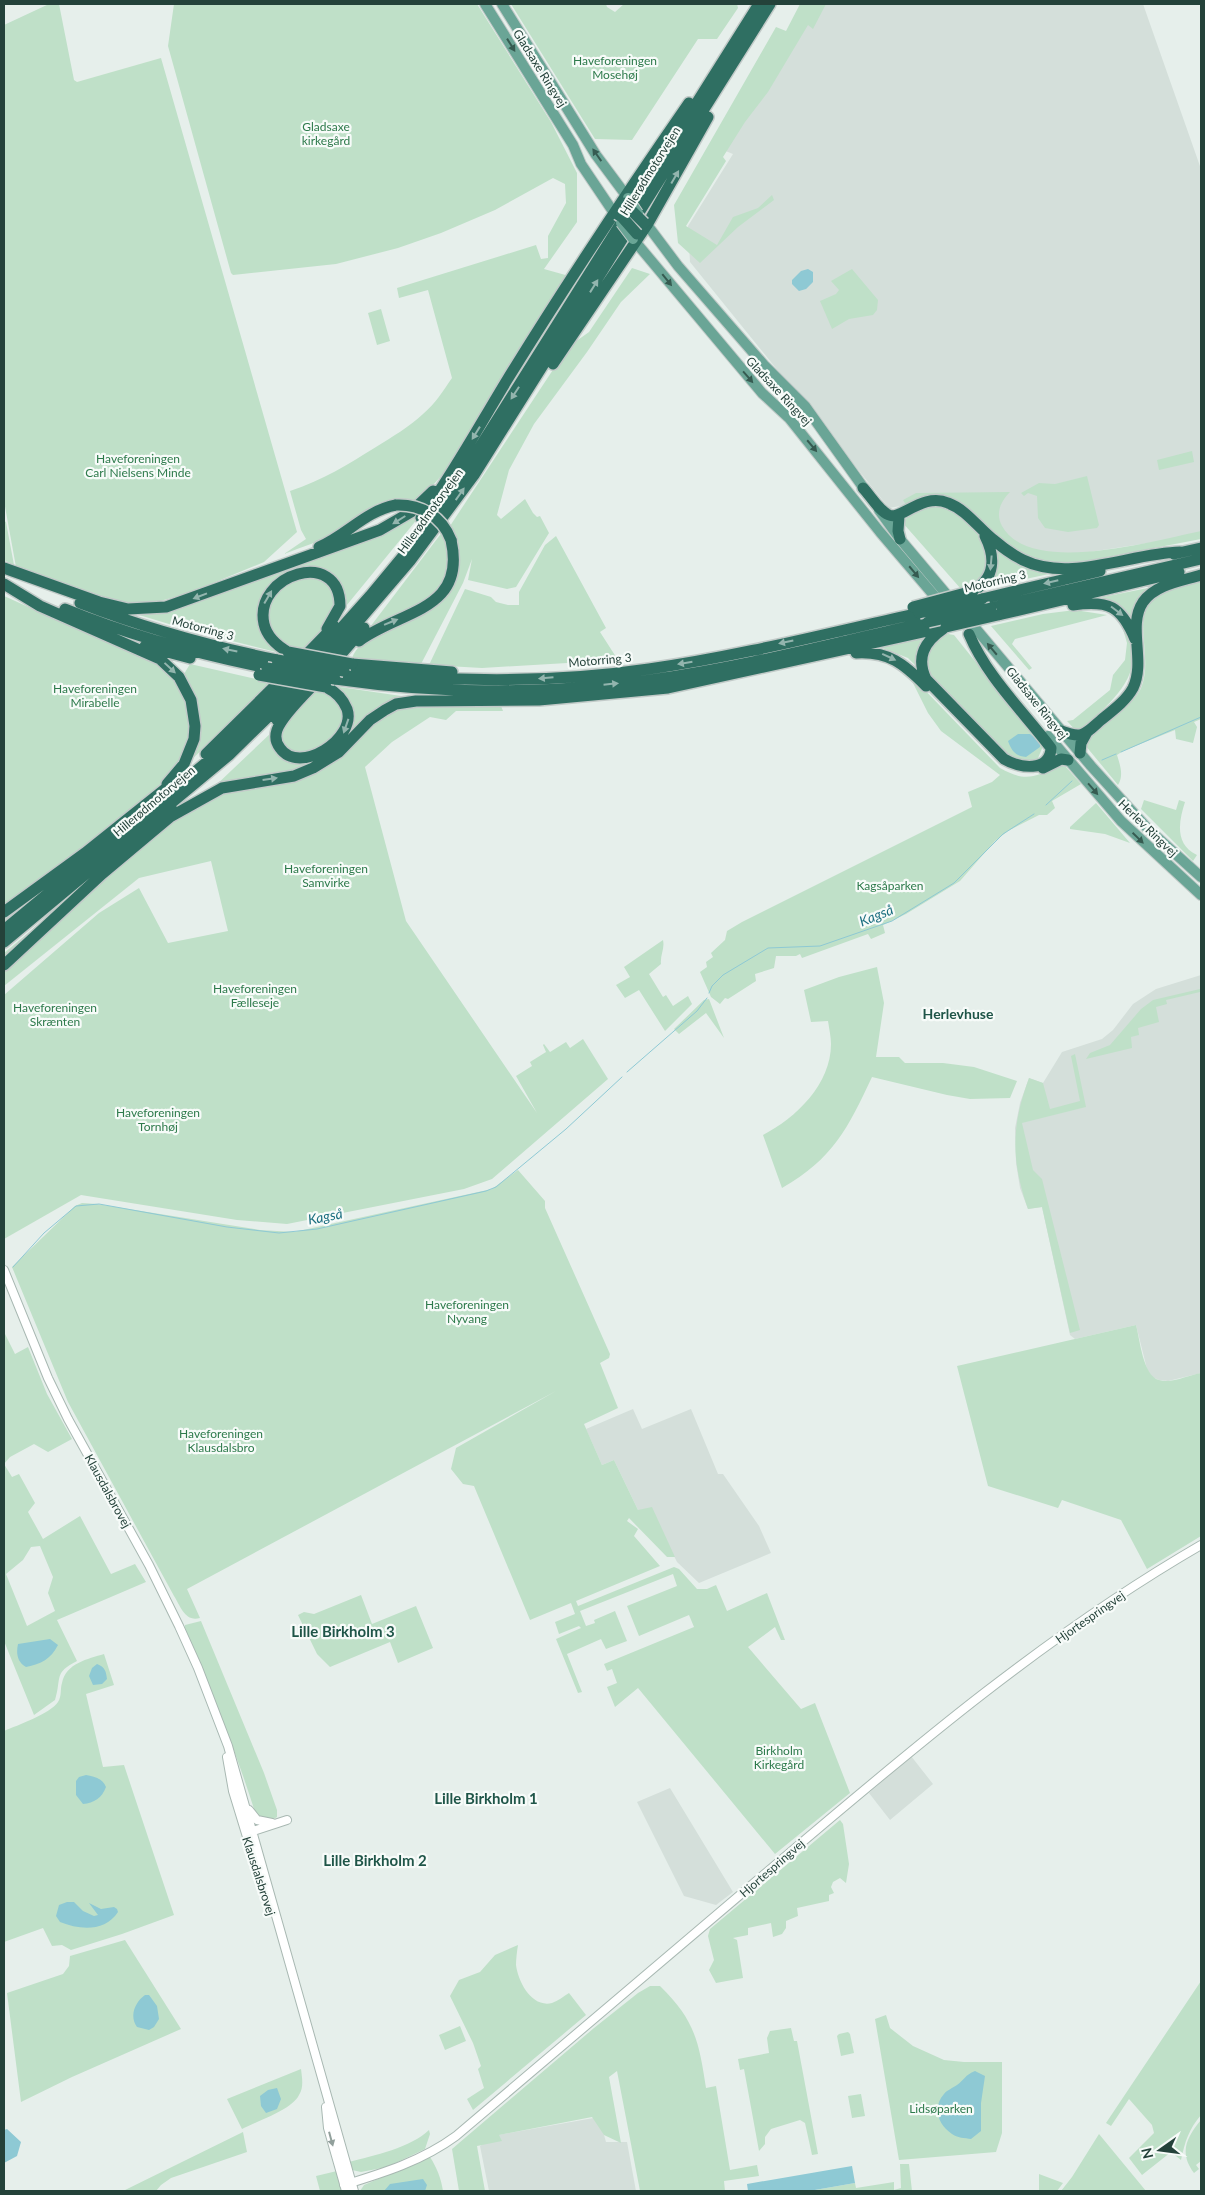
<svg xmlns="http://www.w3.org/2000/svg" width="1205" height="2195" viewBox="0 0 1205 2195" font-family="Lato,sans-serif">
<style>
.built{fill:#d4dfda}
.green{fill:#bfe0c8;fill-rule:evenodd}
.water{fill:#8ec9d4}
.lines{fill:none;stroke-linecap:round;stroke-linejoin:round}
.stream{stroke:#8ec9d4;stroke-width:1}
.minor-casing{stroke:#a8b8b2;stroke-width:10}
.major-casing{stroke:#c2cac8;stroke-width:12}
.highway-casing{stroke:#c2cac8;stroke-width:14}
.minor{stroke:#fff;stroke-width:8}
.major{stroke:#6aa596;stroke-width:10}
.highway{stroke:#2f6f62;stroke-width:11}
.major-bridge-casing{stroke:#c2cac8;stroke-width:12;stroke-linecap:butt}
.highway-bridge-casing{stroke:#c2cac8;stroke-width:14;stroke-linecap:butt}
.major-bridge{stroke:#6aa596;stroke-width:10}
.highway-bridge{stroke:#2f6f62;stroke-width:11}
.oneway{fill:#365b51}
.oneway2{fill:#93b5ae}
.oneway3{fill:#92a09c}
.labels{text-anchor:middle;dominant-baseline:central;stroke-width:4.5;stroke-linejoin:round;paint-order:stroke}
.park-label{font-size:12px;fill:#2d7a4b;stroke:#f7fbf9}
.street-label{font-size:12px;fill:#24423a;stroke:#f7fbf9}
.water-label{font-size:14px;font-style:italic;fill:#1c6f80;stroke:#f7fbf9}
.neighbourhood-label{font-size:14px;font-weight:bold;fill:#1f5548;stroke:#f7fbf9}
.quarter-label{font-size:15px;font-weight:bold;fill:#1f5548;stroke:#f7fbf9}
</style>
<rect width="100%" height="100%" fill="#e6efeb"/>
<!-- built -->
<path class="built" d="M802 4H1143L1201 169V535L1037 560 942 496 920 498 906 505 889 508 690 262 688 226 733 154 723 150Z
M1201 975V1373L1168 1381 1159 1380 1152 1377 1147 1369 1136 1325 1075 1339 1070 1335 1042 1207 1028 1209 1020 1188 1016 1163 1015 1128 1020 1103 1029 1078 1043 1083 1062 1052 1102 1039 1113 1030 1133 1004 1156 989Z
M633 1409 642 1429 691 1409 718 1474H723L759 1526 771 1553 699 1583 677 1562 666 1540 638 1510 614 1460 602 1465 586 1429Z
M911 1756 933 1784 890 1820 869 1793Z
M670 1788 733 1892 716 1905 684 1896 637 1802Z
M599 2117 606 2142H627L636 2191H489L480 2146 498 2135Z"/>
<!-- green -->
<path class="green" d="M49 4H59L74 80 77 82 161 58 297 532 264 562 189 593 153 603 123 604 16 567 4 501V25Z
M174 4H477L551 122 577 173V222L544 269 569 276 450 466 418 502C379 492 367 512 338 531 322 541 302 547 284 554L306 539 301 530 290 491C323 480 347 465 376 447 392 437 409 427 423 414 435 404 443 391 452 378L428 290 399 298 397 288 536 245 541 259 548 258V236L566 203 565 184 553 178 495 210 441 233 398 248 336 264 233 275 231 273 168 46Z
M511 4H606L607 7 615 12 624 4H737L738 8 717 39H698L632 140 595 139Z
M800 4H826L813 29 808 25 768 92 745 122 723 157 726 161 686 226 717 245 733 217 758 208 772 195 774 200 738 227 700 263 678 243 674 205 776 27 786 31Z
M632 268 650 274 621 302 587 352 534 424 509 470 497 515 501 519 525 499 533 513 537 517 540 516 549 533 516 587 507 589 468 580 472 559 463 583 421 664 384 663 352 658C372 613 446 627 457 574 461 557 458 542 450 526L568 347 589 332Z
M852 269 878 300 877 310 873 315 849 319 832 329 820 301 836 294 839 290 831 281Z
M381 309 390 341 377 345 368 313Z
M1192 451 1194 462 1159 470 1157 460Z
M1087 476 1099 525 1097 528 1068 532 1045 528 1038 518 1037 496 1028 493 1024 496 1021 493 1039 483 1055 484Z
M1010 492C1001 501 995 513 1002 526 1030 577 1156 540 1201 531V539L1076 563C1057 564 1041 562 1023 555L928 496 920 498 906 505 903 500 916 493Z
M935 505C947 508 958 512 966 520 990 541 998 579 961 589L902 522 918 509Z
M418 510 423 512 342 611 328 573 273 583C248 613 257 626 280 653L192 631 126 611H151Z
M4 521 6 522 14 565 4 560Z
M443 531 453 562 441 595 367 631Z
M556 536 606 628 600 632 618 660 482 668 429 665 465 589 491 597 496 602 508 605H519V592L545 545Z
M995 545 1068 570 983 588Z
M306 575 328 580 337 605 333 618 305 651 282 646 269 628V601L277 589Z
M1201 580V719L1194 722 1197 727 1193 743 1176 739 1175 730 1123 751 1117 755C1120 765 1124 775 1118 785L1085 745V739C1100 727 1135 704 1141 688 1155 655 1127 612 1161 593 1172 586 1189 584 1201 580Z
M1163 585 1136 620H1130L1113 603 1098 598Z
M4 596 162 667 170 674 184 692 193 727 181 762 162 784 69 860 4 922Z
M1075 610 1107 615 1015 639 1012 644 1032 668 1029 670 991 626 1043 614Z
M1122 626C1154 672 1108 705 1077 732L1067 721 1073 720 1110 690 1113 675 1125 660 1127 643Z
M948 634 954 635 1043 746 1036 763 1011 760 927 673C924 651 930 643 948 634Z
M922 637 917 651V667L908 658 880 647Z
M190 664 273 683 190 761 192 690 184 674Z
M912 681 917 682 1000 768C1025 782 1034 778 1059 765L1066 767 1081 784 1052 801 1055 808 1047 815H1039L1008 831 995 841 960 881 906 914 883 925 885 933 871 939 868 934 802 958 800 954 796 956H776L774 968 755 974 756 981 728 999 725 998 720 1004 711 997 700 972 707 967 706 962 713 957 711 953 725 940 727 931 742 922 972 807 968 792 992 782 1000 775 941 731 928 713Z
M333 686 408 697 379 710 359 723 346 738 316 763 289 773 212 789 273 731 280 751 316 757 349 727Z
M315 691C321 693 332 695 337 700 355 719 335 741 317 750 310 753 301 754 294 756L280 740 281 727Z
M453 704 501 706 503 711H456L446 720 430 717 392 742 365 767 406 921 537 1113 516 1076 532 1066 530 1062 546 1052 543 1045 544 1044 550 1052 566 1042 570 1048 583 1039 608 1079 492 1179 464 1189 287 1224 237 1220 81 1195 4 1239V995L99 913 139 888 168 943 228 931 211 861 139 878 4 986V953L57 909 189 809 225 791 292 779 379 718 398 708Z
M1144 800 1176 810 1179 800 1185 802C1179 821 1174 844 1197 855L1193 861 1141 809Z
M1096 803 1130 843 1105 834 1070 829V827Z
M663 940C665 949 660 955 661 964L649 974 663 997 666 995 673 1006 688 996 692 1004 665 1031 639 990 625 998 616 985 630 977 624 967Z
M877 967 884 1003 876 1057H899L905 1063H943L974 1067 1017 1081 1010 1098 970 1099 947 1095 872 1077C848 1128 833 1159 782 1188L763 1135C796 1118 831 1084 831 1044 831 1037 829 1028 828 1021L811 1022 804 990 839 977Z
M1200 989V992L1166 1000 1167 1004 1156 1007 1159 1022 1138 1028 1139 1035 1131 1037 1132 1048 1086 1059 1090 1053 1110 1045 1141 1009 1153 1000Z
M709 999 724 1038 706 1013 679 1034 674 1029 704 1000Z
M1075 1054 1086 1107 1022 1123 1033 1170 1042 1179 1080 1330 1070 1333 1042 1207 1028 1209C1011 1160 1011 1127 1029 1078L1043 1083 1050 1109 1080 1101 1071 1056Z
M518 1170 545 1201V1208L610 1354 609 1358 600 1363 618 1408 584 1424 602 1465 614 1460 638 1510 652 1507 675 1557H667L629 1518 627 1521 638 1529 634 1536 660 1566 576 1601 578 1606 674 1567 679 1569 697 1589H707L716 1585 727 1611 767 1593 785 1640H781L775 1627 748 1647 801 1709 815 1703 850 1793 775 1854 638 1688 615 1707 607 1687 617 1683 612 1669 607 1671 604 1664 694 1627 689 1615 639 1636 627 1606 677 1586 673 1574 580 1611 586 1626 595 1623 594 1620 615 1611 627 1641 606 1649 601 1639 567 1654 582 1692 578 1693 556 1639 581 1628 579 1626 559 1634 555 1622 575 1614 571 1603 530 1620 474 1486 463 1484 451 1469 456 1448 556 1391 187 1589 200 1618C185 1622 181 1607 174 1596L68 1402 12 1267 75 1206 82 1203 97 1204 260 1230 294 1232 492 1189Z
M1136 1325C1140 1340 1143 1376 1159 1380 1171 1384 1189 1375 1201 1373V1536L1147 1569 1121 1520 1062 1500 1058 1508 988 1486 957 1366Z
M4 1332 15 1354 28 1347 47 1394 72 1439 48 1452 34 1444 10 1457 4 1464 12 1477 19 1474 35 1503 28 1512 43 1539 80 1516 111 1574 135 1564 146 1582 57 1620 77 1661C53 1673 62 1678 55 1700L34 1715 4 1641ZM40 1546 53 1577 48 1593 55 1611 27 1626 6 1574 23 1560 31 1547Z
M361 1595 372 1624 416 1606 433 1648 398 1663 390 1642 330 1667 317 1654 298 1615 304 1612 314 1614Z
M201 1621 264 1773 277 1810V1817L270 1821 259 1818 255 1812C235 1749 211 1689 185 1628V1625Z
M104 1654 114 1685 86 1694 103 1767 124 1765 174 1915 122 1934 71 1950 62 1945 52 1946 43 1928 4 1942V1731C18 1725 50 1714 58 1702 62 1696 60 1689 62 1683 66 1663 88 1659 104 1654Z
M840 1820 843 1824 849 1864 846 1883 840 1878 833 1882 831 1887 834 1893 829 1895V1901L797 1908 798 1916 786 1921V1928L782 1934 773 1937 771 1923 748 1928V1935L733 1938 737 1940 743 1978 716 1983 709 1970 714 1960 708 1936 710 1929Z
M125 1940 181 2029 72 2077 21 2102 7 1993 63 1974 69 1966 70 1956Z
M518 1945C517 1951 516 1959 516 1965 518 1982 532 2008 552 2003 558 2001 564 1996 569 1993L586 2015 473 2110 467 2099 484 2088 478 2069 481 2066 473 2043 450 1996 459 1980 480 1972 495 1955Z
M1201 1981V2115C1189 2129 1185 2141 1181 2160L1171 2152 1142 2175 1129 2158 1154 2133 1152 2125 1129 2099 1111 2126 1106 2123Z
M650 1986H660C695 2020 699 2042 706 2088L716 2086 730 2170 757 2165 759 2176 724 2181 725 2191H640L617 2071 609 2077 621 2143 604 2135 592 2117 499 2135 502 2141 477 2146 485 2191H459L452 2149 594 2028 638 1993Z
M886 2015 890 2028 913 2046 944 2060 964 2062H1002V2133L996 2152 899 2160 875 2019Z
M460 2026 466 2041 445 2050 439 2035Z
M791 2028 794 2041H797L818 2154 812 2155 805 2123 800 2120 771 2129 765 2137V2144L759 2151 744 2069 740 2070 738 2059 769 2053 767 2038 770 2031Z
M848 2032 850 2034 854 2053 841 2056 837 2036 839 2034Z
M301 2069C302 2078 304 2087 299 2095 292 2110 257 2121 242 2129L227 2099Z
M861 2094 865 2116 852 2118 848 2096Z
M1201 2120V2161L1196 2165 1199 2169 1194 2173C1179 2153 1186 2138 1201 2120Z
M429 2130 430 2134 425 2149 387 2167 361 2172 352 2170 349 2162C373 2156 412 2147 429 2130Z
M243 2132 247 2152 171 2178 161 2185 156 2191H123Z
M1099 2134 1146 2191H1061L1072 2177Z
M430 2157C437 2168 441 2178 443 2191H360L364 2185Z
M900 2164H909L912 2191H809L855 2183 856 2188 894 2182V2190L901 2188Z
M337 2171 343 2191H320L316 2176Z
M1039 2174 1063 2183 1057 2191H1039Z"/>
<!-- water -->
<path class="water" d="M808 269 813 272V282L806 289 799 291 792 284V280L801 271Z
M1018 734H1030L1040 742V747L1026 757C1016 756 1012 752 1008 741Z
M50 1639 58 1645C51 1659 41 1664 26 1667 17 1662 16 1653 18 1644Z
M97 1664C105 1667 106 1671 107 1679L102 1684 93 1685 89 1676 92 1668Z
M86 1775C94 1776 103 1779 106 1787 102 1798 94 1803 83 1804L76 1795V1781L79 1777Z
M67 1902H74L83 1911 94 1916 98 1915 89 1903 101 1909 114 1907 117 1909 118 1912C105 1932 80 1930 60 1922L56 1916 59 1905Z
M145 1995H149L157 2006 159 2019 154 2027 149 2030 137 2027C129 2016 135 2002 145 1995Z
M975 2071 985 2076 981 2103V2131L971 2139C965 2138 957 2138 952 2134 938 2125 932 2107 944 2094 947 2090 953 2088 957 2085 964 2080 965 2075 975 2071Z
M277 2088 281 2099 277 2109 266 2113 261 2106 260 2096 268 2090Z
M7 2129 21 2142 17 2156 4 2163V2130Z
M852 2166 855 2183 809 2191H748L747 2184Z
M423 2179 427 2185 425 2191H384L390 2184Z"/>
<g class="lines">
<!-- stream -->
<path class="stream" d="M1121 752 1201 717
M1102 760 1116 754
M1046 805 1072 781
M709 993 712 986 723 975 768 948 820 946 892 921 954 883 1003 834 1034 814
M627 1072 697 1011 707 998
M13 1267 44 1233 76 1206 99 1204 227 1227 279 1233 317 1229 486 1191 496 1187 566 1129 622 1077"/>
<defs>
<path id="minor" d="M780 409 795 395
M4 1270 48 1378 68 1419 149 1565 179 1626 198 1668 228 1746 354 2191
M227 1757 233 1791 266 1899
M249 1810 257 1820 272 1823
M247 1833 287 1820
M326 2107 328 2128 346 2191
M344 2185C383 2173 422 2161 456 2136 564 2044 672 1953 780 1861 914 1747 1049 1633 1201 1545"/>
<path id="major" d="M485 4 573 145 581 164 616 216
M502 4 596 155 628 198
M645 222 678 266 764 365 805 406 868 494
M633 239 762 393 789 418 880 532 943 606
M879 510 900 539 953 602
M966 617 1091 766 1149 830 1201 877
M1048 736 1121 821 1201 895"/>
<path id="highway" d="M553 364 647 225 708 117
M863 488C870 495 879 511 889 515 900 521 923 492 948 503 967 510 979 529 995 541 1003 548 1013 555 1023 560 1070 583 1131 553 1180 552
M899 516 898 531 900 539
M421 518C453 474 479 426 507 380 565 286 626 194 689 103
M319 547C347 535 365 511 396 505
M1174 554 1201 548
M4 568 99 602 128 609 166 607 380 530 411 512 433 491
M4 584 40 606 160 659 179 677 191 700 195 726 194 739 184 764 167 784
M973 591C996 578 995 556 985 536
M982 599 1100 571
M80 603C144 628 210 646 277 660
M1073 605C1109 600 1121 606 1135 639
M991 608 1201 559
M65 609C131 636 198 654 267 668
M998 615 1179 572
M943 629C924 642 916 658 926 679L1004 759C1019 768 1050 773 1051 748 1023 711 987 677 969 634
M359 641C401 610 467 611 451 540
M145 646 190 658
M288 652C276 645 267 637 264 624 253 574 340 547 340 606L327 629
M856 653C889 651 904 664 926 686
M300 661 334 626
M311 662 370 596 404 555 468 466 759 4
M352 664 452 672
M321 665 410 561 474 475 770 4
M330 667 364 628
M344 671C446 682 548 684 649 669 740 656 829 633 919 613
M319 679C308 691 282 715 277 730 275 736 276 743 280 748 299 776 357 739 347 709 343 699 336 692 326 687
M335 679C439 694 547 695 651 680 745 667 836 643 928 622
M277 720 294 705
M1061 731C1083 739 1084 735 1101 720 1112 711 1126 701 1133 688 1146 661 1127 626 1143 602 1156 584 1182 581 1201 575
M1080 753 1081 743 1087 732
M206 754 287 674
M1043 768 1061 759 1068 760
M170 817 222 788 294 776 313 768 339 752 370 720 385 710 396 704 416 701 539 700 668 688 946 627
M4 912 85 853 175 781
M4 930 225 747 298 675
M4 942 229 755 308 678
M4 965 102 874 176 812"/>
</defs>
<!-- minor casing -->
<use href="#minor" class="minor-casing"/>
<!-- major casing -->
<use href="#major" class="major-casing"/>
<!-- highway casing -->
<use href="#highway" class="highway-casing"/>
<!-- minor -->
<use href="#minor" class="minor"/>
<!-- major -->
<use href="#major" class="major"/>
<!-- highway -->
<use href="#highway" class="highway"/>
<defs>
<path id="major-bridge" d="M628 198 638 213
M621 223 633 239"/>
<path id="highway-bridge" d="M624 203 644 223
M617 214 622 217 637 234
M396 505C420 504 442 516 451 540
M913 607 973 591
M919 613 982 599
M928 622 991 608
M946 627 998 615
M288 652 352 664
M277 660 344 671
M267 668 335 679
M259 675 326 687"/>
</defs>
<!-- major-bridge casing -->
<use href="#major-bridge" class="major-bridge-casing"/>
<!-- highway-bridge casing -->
<use href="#highway-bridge" class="highway-bridge-casing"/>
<!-- major-bridge -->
<use href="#major-bridge" class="major-bridge"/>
<!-- highway-bridge -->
<use href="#highway-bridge" class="highway-bridge"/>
</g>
<!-- one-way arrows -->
<defs><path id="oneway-solid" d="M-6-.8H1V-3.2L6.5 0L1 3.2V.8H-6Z" transform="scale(1.25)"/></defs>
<g class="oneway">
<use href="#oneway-solid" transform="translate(511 45) rotate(58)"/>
<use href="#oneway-solid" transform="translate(597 155) rotate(-125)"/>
<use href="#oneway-solid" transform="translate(667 280) rotate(51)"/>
<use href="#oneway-solid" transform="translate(748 377) rotate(49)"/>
<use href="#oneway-solid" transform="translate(812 446) rotate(50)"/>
<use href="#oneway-solid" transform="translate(914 572) rotate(50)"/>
<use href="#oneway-solid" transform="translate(992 649) rotate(-130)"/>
<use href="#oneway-solid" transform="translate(1093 789) rotate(49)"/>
<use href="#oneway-solid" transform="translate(1138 838) rotate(44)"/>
</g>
<g class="oneway2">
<use href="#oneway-solid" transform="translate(675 177) rotate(-60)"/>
<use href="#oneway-solid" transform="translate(594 286) rotate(-58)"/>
<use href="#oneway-solid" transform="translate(515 393) rotate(123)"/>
<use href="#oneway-solid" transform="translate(476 433) rotate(122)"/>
<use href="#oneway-solid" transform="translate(460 494) rotate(-55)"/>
<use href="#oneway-solid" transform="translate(399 520) rotate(148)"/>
<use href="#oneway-solid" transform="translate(991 563) rotate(95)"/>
<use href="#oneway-solid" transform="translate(1051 582) rotate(167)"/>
<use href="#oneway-solid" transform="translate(200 596) rotate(159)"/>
<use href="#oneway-solid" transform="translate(268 597) rotate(-60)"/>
<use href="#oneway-solid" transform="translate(1117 611) rotate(37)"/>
<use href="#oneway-solid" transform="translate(391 622) rotate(-22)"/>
<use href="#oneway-solid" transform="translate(786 642) rotate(168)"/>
<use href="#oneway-solid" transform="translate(230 650) rotate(-168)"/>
<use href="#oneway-solid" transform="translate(889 657) rotate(25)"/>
<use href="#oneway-solid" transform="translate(685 663) rotate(171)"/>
<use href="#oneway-solid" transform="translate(170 668) rotate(43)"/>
<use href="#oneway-solid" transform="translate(546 678) rotate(175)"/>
<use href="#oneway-solid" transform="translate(611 684) rotate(-6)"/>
<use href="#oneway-solid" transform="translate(346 726) rotate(109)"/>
<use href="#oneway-solid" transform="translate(270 779) rotate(-8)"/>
</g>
<use class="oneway3" href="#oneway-solid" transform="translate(331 2139) rotate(75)"/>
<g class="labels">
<!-- park labels -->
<g class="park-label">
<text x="615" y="60">Haveforeningen<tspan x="615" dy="14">Mosehøj</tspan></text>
<text x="326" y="126">Gladsaxe<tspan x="326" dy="14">kirkegård</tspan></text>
<text x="138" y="458">Haveforeningen<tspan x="138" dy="14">Carl Nielsens Minde</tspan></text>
<text x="95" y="688">Haveforeningen<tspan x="95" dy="14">Mirabelle</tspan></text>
<text x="326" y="868">Haveforeningen<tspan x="326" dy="14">Samvirke</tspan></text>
<text x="890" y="885">Kagsåparken</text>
<text x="255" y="988">Haveforeningen<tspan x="255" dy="14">Fælleseje</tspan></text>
<text x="55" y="1007">Haveforeningen<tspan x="55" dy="14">Skrænten</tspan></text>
<text x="158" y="1112">Haveforeningen<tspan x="158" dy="14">Tornhøj</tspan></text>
<text x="467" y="1304">Haveforeningen<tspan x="467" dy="14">Nyvang</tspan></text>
<text x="221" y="1433">Haveforeningen<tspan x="221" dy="14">Klausdalsbro</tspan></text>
<text x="779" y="1750">Birkholm<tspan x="779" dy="14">Kirkegård</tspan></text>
<text x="941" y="2108">Lidsøparken</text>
</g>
<!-- street labels -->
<g class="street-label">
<text transform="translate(540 68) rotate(58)">Gladsaxe Ringvej</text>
<text transform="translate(650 171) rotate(-58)">Hillerødmotorvejen</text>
<text transform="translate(779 391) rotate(47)">Gladsaxe Ringvej</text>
<text transform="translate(430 511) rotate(-54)">Hillerødmotorvejen</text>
<text transform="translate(995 581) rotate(-13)">Motorring 3</text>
<text transform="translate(203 628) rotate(15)">Motorring 3</text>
<text transform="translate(600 660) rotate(-5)">Motorring 3</text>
<text transform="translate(1037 703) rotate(51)">Gladsaxe Ringvej</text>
<text transform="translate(154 801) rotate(-40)">Hillerødmotorvejen</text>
<text transform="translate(1148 828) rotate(44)">Herlev Ringvej</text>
<text transform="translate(108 1491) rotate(61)">Klausdalsbrovej</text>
<text transform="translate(1090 1617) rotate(-35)">Hjortespringvej</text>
<text transform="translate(772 1868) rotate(-41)">Hjortespringvej</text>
<text transform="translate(259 1876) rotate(72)">Klausdalsbrovej</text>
</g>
<!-- water labels -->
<g class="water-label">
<text transform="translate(876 915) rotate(-22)">Kagså</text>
<text transform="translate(325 1216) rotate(-11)">Kagså</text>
</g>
<!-- neighbourhood labels -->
<g class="neighbourhood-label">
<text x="958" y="1013">Herlevhuse</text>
</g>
<!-- quarter labels -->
<g class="quarter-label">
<text x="343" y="1631">Lille Birkholm 3</text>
<text x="486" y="1798">Lille Birkholm 1</text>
<text x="375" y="1860">Lille Birkholm 2</text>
</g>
</g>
<!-- border -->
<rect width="1205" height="2195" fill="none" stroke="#24423a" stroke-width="10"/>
<!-- north arrow -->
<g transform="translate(1160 2150) rotate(256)" stroke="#f7fbf9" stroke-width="4" paint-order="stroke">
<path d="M0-4L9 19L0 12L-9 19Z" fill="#24423a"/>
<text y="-8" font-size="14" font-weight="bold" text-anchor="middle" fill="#24423a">N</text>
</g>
</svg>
